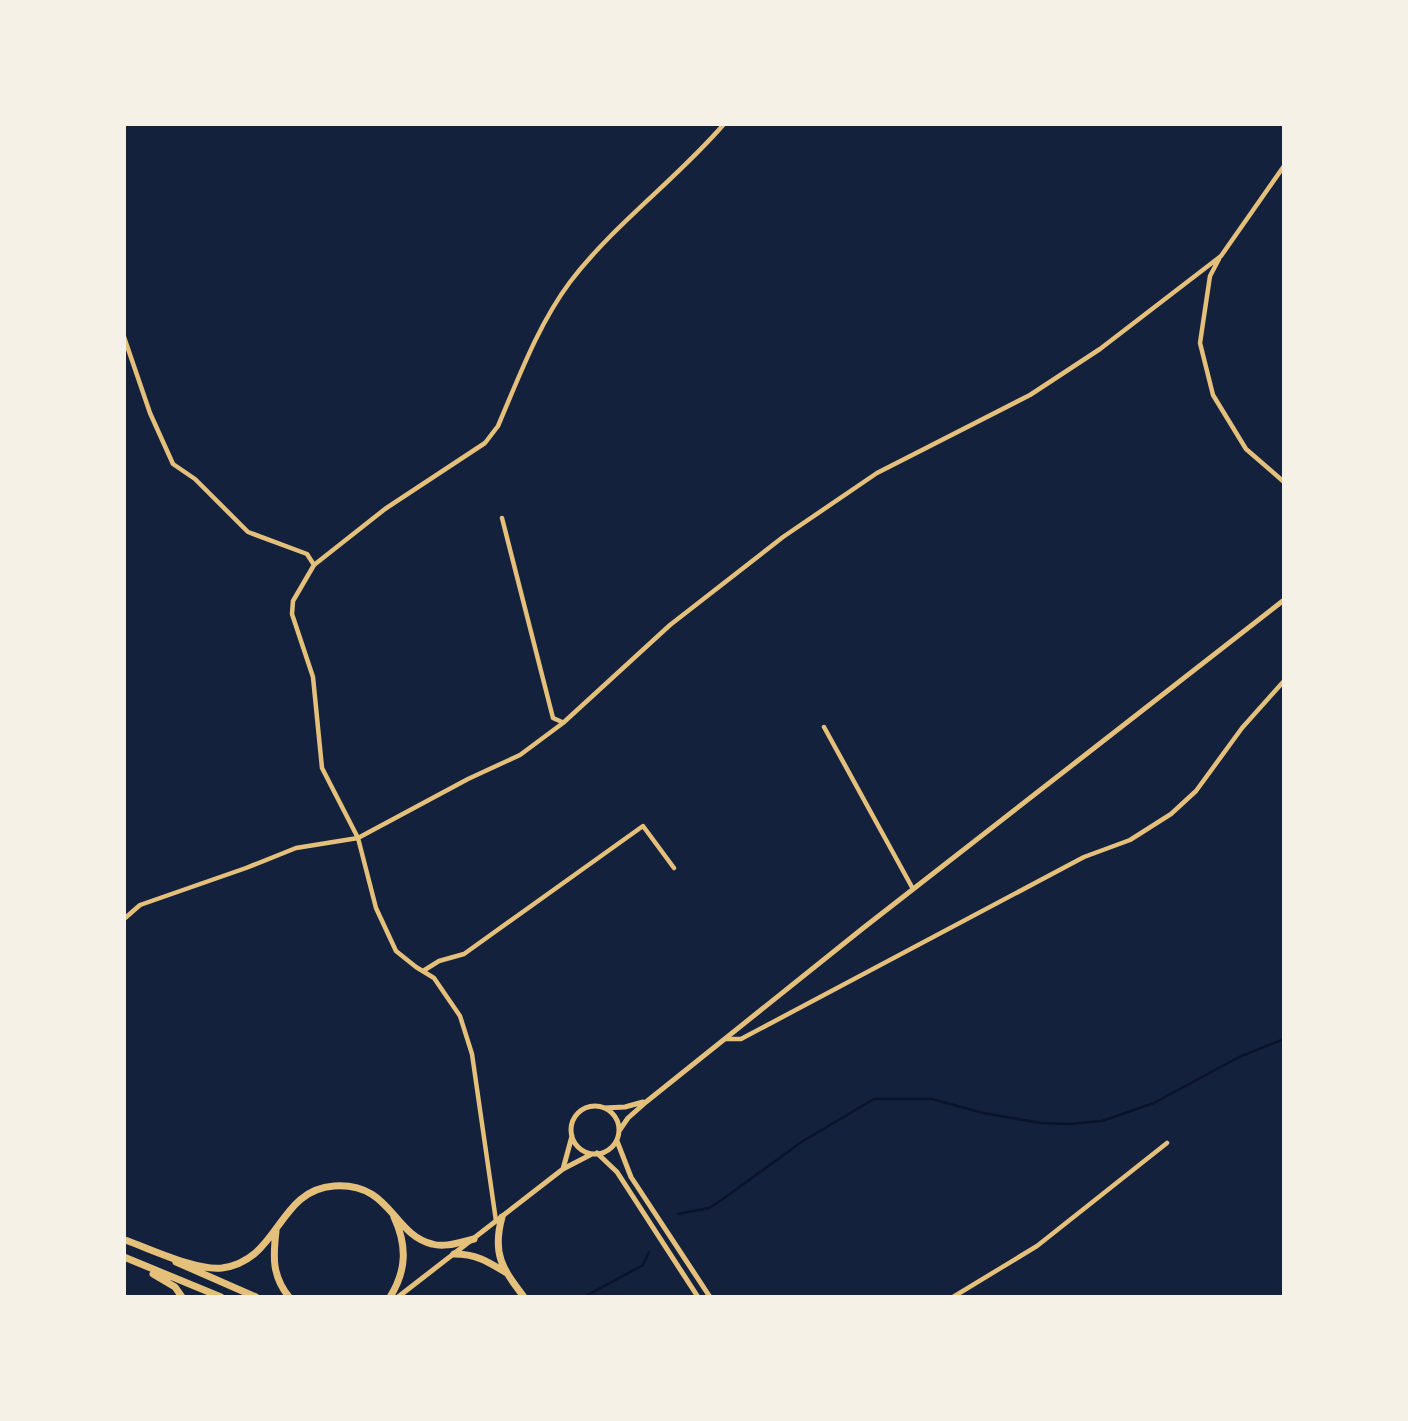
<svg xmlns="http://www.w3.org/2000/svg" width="1408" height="1421" viewBox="0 0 1408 1421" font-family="Raleway,sans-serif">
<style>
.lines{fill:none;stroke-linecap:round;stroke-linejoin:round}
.stream{stroke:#0b132b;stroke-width:2.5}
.minor{stroke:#e5c07b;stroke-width:4.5}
.tertiary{stroke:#e5c07b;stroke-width:5}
.trunk{stroke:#e5c07b;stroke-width:7}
</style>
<rect width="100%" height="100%" fill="#14213d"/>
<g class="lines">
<!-- stream -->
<path class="stream" d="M678 1214 709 1208 720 1201 803 1141 874 1099H932L983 1113 1041 1123 1069 1124 1102 1121 1154 1103 1239 1057 1284 1039
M584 1297 643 1265 649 1252"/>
<!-- minor -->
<path class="minor" d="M1219 259 1210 276 1200 343 1213 395 1246 449 1284 482
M124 337 150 413 173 464 195 479 248 532 307 554 314 565
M502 518 553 718 562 722
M824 727 913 889
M124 919 140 905 246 868 296 848 358 838 468 779 520 755 563 723 670 625 783 537 877 473 1030 395 1100 349 1221 256 1284 166
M423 971 439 961 464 954 643 826 674 868
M725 1039H741L1084 857 1130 840 1171 814 1196 791 1242 728 1284 681
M496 1221 472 1054 460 1016 434 978 416 967 396 951 376 908 358 838 322 768 313 677 292 614 293 601 314 565 385 509 485 443 498 426C519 377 538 325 570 282 615 223 676 180 724 124
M953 1297 1037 1246 1167 1143"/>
<!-- tertiary -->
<path class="tertiary" d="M571 1130a24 24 0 1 1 48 0a24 24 0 1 1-48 0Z
M604 1108 625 1107 643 1102
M619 1131 628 1118 646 1102 862 929 1284 600
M617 1141 631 1177 710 1297
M597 1153 617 1172 698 1297
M563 1169 572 1136
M398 1297 563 1169 592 1154"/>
<!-- trunk -->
<path class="trunk" d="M502 1217C492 1254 502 1268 524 1297
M276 1231C273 1257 272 1276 289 1297
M125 1240C151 1249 196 1271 222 1268 280 1260 277 1190 334 1186 391 1182 392 1234 432 1244 445 1248 460 1242 474 1239
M454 1254C476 1254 487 1261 505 1272
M124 1257 221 1297
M176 1262 256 1297
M153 1274 175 1287 182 1297
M390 1297C407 1270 407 1245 394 1217"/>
</g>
<!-- border -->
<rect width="1408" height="1421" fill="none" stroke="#f6f1e7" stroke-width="252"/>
</svg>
